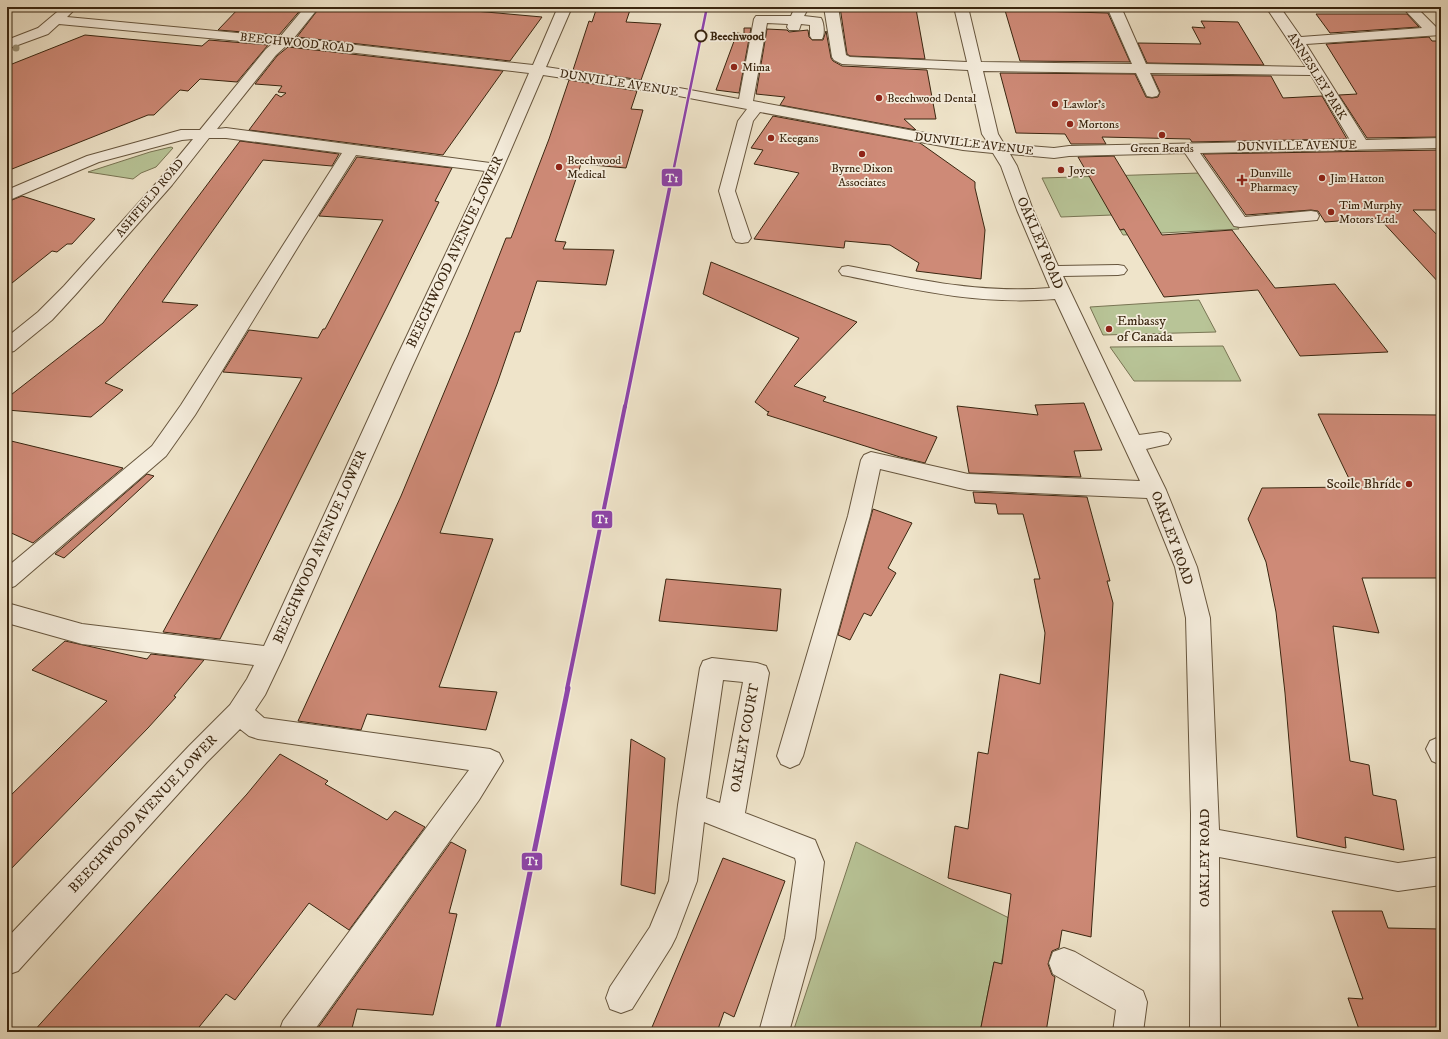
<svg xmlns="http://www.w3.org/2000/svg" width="1448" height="1039" viewBox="0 0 1448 1039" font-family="'IM FELL DW Pica',serif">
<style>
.green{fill:#b8c497;stroke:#797554}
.building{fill:#ce8a77;stroke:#3a2610}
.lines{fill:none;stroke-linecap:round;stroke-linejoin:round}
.minor-casing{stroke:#67563e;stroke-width:2}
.minor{fill:#f5eddd;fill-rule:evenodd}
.tram-1-far3-casing{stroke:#f5eddd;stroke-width:4.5}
.tram-1-far2-casing{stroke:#f5eddd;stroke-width:6}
.tram-1-far1-casing{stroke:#f5eddd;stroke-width:7}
.tram-1-casing{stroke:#f5eddd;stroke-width:8}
.tram-1-far3{stroke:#8e44ad;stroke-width:2.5}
.tram-1-far2{stroke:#8e44ad;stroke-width:3.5}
.tram-1-far1{stroke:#8e44ad;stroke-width:4}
.tram-1{stroke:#8e44ad;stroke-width:5}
.tree{fill:#9d9276}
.stop-dot{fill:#f5eddd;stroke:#3a2610;stroke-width:2}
.poi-dot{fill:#8f2418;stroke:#f5eddd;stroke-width:1.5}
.labels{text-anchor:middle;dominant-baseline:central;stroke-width:3.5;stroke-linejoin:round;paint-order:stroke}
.far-stop-label{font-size:12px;font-weight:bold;fill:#3a2610;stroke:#f5eddd;text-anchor:start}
.far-street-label{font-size:12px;fill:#3a2610;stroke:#f5eddd}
.far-poi-label{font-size:12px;fill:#3a2610;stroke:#f5eddd;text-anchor:start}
.street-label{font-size:14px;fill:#3a2610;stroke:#f5eddd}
.poi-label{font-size:14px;fill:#3a2610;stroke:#f5eddd;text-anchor:start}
.line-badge{stroke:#f5eddd;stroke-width:1.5}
.badge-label{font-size:11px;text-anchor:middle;font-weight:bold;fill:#fff}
</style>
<rect width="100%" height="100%" fill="#efe4ca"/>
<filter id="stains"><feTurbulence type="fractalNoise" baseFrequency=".005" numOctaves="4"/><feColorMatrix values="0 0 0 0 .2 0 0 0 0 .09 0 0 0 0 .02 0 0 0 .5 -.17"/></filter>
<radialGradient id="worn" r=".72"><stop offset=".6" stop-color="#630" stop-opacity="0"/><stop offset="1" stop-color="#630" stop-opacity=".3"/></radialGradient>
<!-- green -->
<path class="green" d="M171 147 173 148 156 167 141 173 133 179 88 172 150 152Z
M1200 173 1239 229 1123 235 1120 230 1157 227 1112 215 1061 217 1042 178Z
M1199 300 1216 332 1103 335 1090 307Z
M1223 346 1241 381H1134L1110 347Z
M856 842 1011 919 1001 964 994 962 980 1032H793Z"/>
<!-- building -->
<path class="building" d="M240 7H303L279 35 218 30Z
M320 7H430L542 17 510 61 297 37Z
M597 7H631L626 22 661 24 641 80 573 70 589 21 592 22Z
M840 7 916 9 925 59 850 56 847 54Z
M1004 7H1036L1037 11 1108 13 1130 62 1020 61Z
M1316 14H1407L1419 27 1330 33Z
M1201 21 1238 22 1264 65 1147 63 1138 43 1201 44 1192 27 1205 28Z
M744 28H751L739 93 716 90 737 33 744 34Z
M767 29 787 30 789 32 808 30 809 37 812 40H823L826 31 831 58 833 61 842 66 927 70 936 119H904L916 130 780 105 785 97 756 94Z
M85 35 202 46 209 40 268 45 237 82 200 79 188 91 180 90 154 115H148L7 171V66Z
M1429 37 1432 41H1441V137L1367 138 1339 95 1357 94 1326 44Z
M288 47 503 71 443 155 249 130 276 94 281 97 286 93 278 92 282 86 255 84 277 56Z
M1000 73 1135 74 1146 97 1152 98 1158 97 1160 92 1152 75 1271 76 1283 98 1322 96 1347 139 1192 142 1190 139 1102 137 1106 144H1071L1065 134 1016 133Z
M569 80 637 91 631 109 643 110 626 168 581 164 555 241 566 242 563 249 614 250 606 285 537 281 520 332H515L497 384 440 533 493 539 439 687 497 692 486 730 367 714 361 730 298 721 401 496 468 335 506 238H511L549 139Z
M773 116 920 143 975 182V188L985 230 981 279 916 271 919 263 890 245 845 241 844 248 754 239 799 173 754 164 763 150 751 148Z
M240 141 339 154 332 166 263 160 162 302 198 305 105 383 123 390 91 417 7 410V398L103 323Z
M1441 150V210H1413L1441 239V285L1379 218 1325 222 1318 211 1311 210 1246 215 1203 154Z
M1114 156 1162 235 1232 230 1275 288 1335 284 1388 352 1300 356 1258 290 1164 297 1124 229 1120 230 1078 157Z
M357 157 452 168 435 201 439 202 388 305 220 639 163 632 302 378 223 372 249 330 318 338 323 329H325L383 220 319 216Z
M22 196 95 219 72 244H67L57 252 52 251 7 287V202Z
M711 262 857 322 794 386 826 397 823 401 937 437 925 463 900 457 767 415 769 411 768 412 755 402 799 338 703 294Z
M1084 403 1102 450 1074 451 1081 477 969 473 957 406 1038 415 1035 405Z
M1318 414 1441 415V578H1362L1379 633 1333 626 1350 761 1369 765 1373 795 1396 800 1404 850 1345 837 1346 848 1297 837 1285 693 1276 612 1266 562 1248 519 1262 488 1353 487Z
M7 440 123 468 33 543 7 531Z
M147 474 154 476 111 516 64 558 55 554Z
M973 492 1087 497 1110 581H1107L1113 603 1091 937 1062 930 1059 948 1052 951 1048 964 1052 975 1055 977 1046 1032H980L994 962 1002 964 1011 894 948 878 955 826 968 829 978 752 988 754 1000 674 1040 684 1045 633 1034 579H1040L1023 514H998L996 504 975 503Z
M873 509 912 523 888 568 896 573 871 616 864 613 850 640 838 635Z
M666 579 781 589 777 631 659 621Z
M65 641 147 659 151 654 204 660 174 696 176 697 148 728 7 873V799L107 701 32 670Z
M631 739 665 758 655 894 621 885Z
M280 754 328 781 325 784 387 820 395 811 425 827 349 930 309 903 235 1000 226 994 195 1032H33L247 794Z
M451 842 466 850 449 913 457 914 433 1015 357 1009 351 1032H315Z
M723 858 785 881 734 1017 724 1012 717 1032H650Z
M1332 911H1382L1388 928 1441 929V1032H1360L1348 998 1363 999Z"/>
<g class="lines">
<defs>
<path id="minor" d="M63 7H72L74 10 67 17 280 37 305 7H319L294 38 533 65 558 7H572L546 67 663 85 739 99 754 19 756 16H791L795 7H809L804 16 821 18C824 23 825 34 822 39H812L810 36V25L801 24 799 30H789L787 27 788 24 767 23 753 101 963 140 988 143 982 134 968 70 842 64 834 60 832 57 824 7H838L846 55 850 57 967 62 954 7H968L981 62 1132 64 1107 7H1121L1146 64 1306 67 1266 7H1280L1301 37 1422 28 1402 7H1416L1436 27H1441V35L1306 44 1366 140 1441 138V148L1200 153 1245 217 1311 211 1317 212 1319 216 1317 220 1240 227 1234 226 1185 153 1069 156 1054 158 1010 154 1017 166 1033 210 1058 266 1118 265 1124 266 1127 270 1124 274 1118 275 1063 276 1139 435 1161 432 1168 434 1171 439 1168 444 1146 449 1166 490 1197 567 1210 618 1219 830 1398 863 1441 857V885L1398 891 1219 857 1220 1032H1190L1191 814 1186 618 1175 567 1147 498 968 490 880 469 870 516 803 756 799 764 790 768 781 764 777 756 848 516 861 460 864 455 871 452 968 474 1140 481 1055 299C980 305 920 291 848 276L842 275 839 271 842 267 848 266C916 279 980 294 1050 288L1017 210 1001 166 993 153 963 150 760 112 753 121 735 191 751 238 748 242 742 243 736 242 733 238 719 191 738 121 747 109 663 93 543 75 503 168 412 367 283 657 265 695 255 710 264 718 490 749 499 753 503 761 479 800 313 1032H279L283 1021 469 770 258 739 249 736 240 729 207 762 18 971 7 975V938L189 746 230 705 247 679 254 665 82 644 7 623V603L82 624 264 646 392 367 485 171 356 155 304 237 195 415 166 456 15 586 7 589V567L152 446 181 405 342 153 226 138H209L172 185 76 294 52 320 14 351 7 353V337L38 312 64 286 160 179 193 139 182 140 99 162 7 201V190L87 156 181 130H200L266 49 272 44 59 24 48 34 7 49V40L38 28ZM287 45 529 73 490 163 226 128 217 129 276 55ZM983 71 1136 73 1147 96 1152 97 1157 96 1159 93 1150 73 1311 75 1350 140 1069 146 1054 148 1004 144 998 134Z
M712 658 757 663 766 666 769 673 745 813 815 840 824 862 815 938 789 1032H759L785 938 796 862 795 858 704 822 697 881 676 937 671 947 632 1009 621 1013 610 1009 606 998 610 987 650 927 669 881 678 805 700 668 703 661ZM723 680 743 682 720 803 706 798Z
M1439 737 1441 738V765L1432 761 1426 749 1430 741Z
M1064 948 1075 952 1143 991 1147 1002 1143 1032H1113L1116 1010 1053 974 1049 963 1053 952Z"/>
</defs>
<!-- minor casing -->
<use href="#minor" class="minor-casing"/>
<!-- minor -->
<use href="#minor" class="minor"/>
<defs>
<path id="tram-1-far3" d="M671 182 707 7"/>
<path id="tram-1-far2" d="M625 407 671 181"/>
<path id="tram-1-far1" d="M567 689 625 406"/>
<path id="tram-1" d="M497 1032 568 688"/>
</defs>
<!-- tram-1-far3 casing -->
<use href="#tram-1-far3" class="tram-1-far3-casing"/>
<!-- tram-1-far2 casing -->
<use href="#tram-1-far2" class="tram-1-far2-casing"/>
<!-- tram-1-far1 casing -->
<use href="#tram-1-far1" class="tram-1-far1-casing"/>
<!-- tram-1 casing -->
<use href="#tram-1" class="tram-1-casing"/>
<!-- tram-1-far3 -->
<use href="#tram-1-far3" class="tram-1-far3"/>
<!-- tram-1-far2 -->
<use href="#tram-1-far2" class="tram-1-far2"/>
<!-- tram-1-far1 -->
<use href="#tram-1-far1" class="tram-1-far1"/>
<!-- tram-1 -->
<use href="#tram-1" class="tram-1"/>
</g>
<!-- trees -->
<circle class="tree" cx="16" cy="48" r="3.5"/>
<!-- markers -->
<circle class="stop-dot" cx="701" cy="36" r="5.5"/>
<g class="poi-dot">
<circle cx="734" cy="67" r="4"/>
<circle cx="879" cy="98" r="4"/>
<circle cx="1055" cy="104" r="4"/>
<circle cx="1070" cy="124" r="4"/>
<circle cx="1162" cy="135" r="4"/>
<circle cx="771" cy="138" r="4"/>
<circle cx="862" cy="154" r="4"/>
<circle cx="559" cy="167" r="4"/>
<circle cx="1061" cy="170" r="4"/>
<circle cx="1322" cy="178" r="4"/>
<path d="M1240 174h4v4h4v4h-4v4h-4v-4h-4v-4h4z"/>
<circle cx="1331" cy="212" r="4"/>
<circle cx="1109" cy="329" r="4"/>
<circle cx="1409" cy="484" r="4"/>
</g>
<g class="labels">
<!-- far-stop labels -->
<g class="far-stop-label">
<text x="710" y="36">Beechwood</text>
</g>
<!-- far-street labels -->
<g class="far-street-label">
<text transform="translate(297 43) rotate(6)">BEECHWOOD ROAD</text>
<text transform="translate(1317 76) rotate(58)">ANNESLEY PARK</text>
<text transform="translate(619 83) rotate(9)">DUNVILLE AVENUE</text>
<text transform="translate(974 144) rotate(7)">DUNVILLE AVENUE</text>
<text transform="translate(1297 146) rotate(-1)">DUNVILLE AVENUE</text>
<text transform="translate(150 198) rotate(-50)">ASHFIELD ROAD</text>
</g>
<!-- far-poi labels -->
<g class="far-poi-label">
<text x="742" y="67">Mima</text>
<text x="887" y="98">Beechwood Dental</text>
<text x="1063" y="104">Lawlor's</text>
<text x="1078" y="124">Mortons</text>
<text x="779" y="138">Keegans</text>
<text x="1162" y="148" text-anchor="middle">Green Beards</text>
<text x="567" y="160">Beechwood<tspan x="567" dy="14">Medical</tspan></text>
<text x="862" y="168" text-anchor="middle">Byrne Dixon<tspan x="862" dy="14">Associates</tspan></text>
<text x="1069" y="170">Joyce</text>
<text x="1250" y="173">Dunville<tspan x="1250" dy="14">Pharmacy</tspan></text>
<text x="1330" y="178">Jim Hatton</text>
<text x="1339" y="205">Tim Murphy<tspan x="1339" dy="14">Motors Ltd.</tspan></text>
</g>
<!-- street labels -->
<g class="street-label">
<text transform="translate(1040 243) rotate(67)">OAKLEY ROAD</text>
<text transform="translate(455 252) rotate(-65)">BEECHWOOD AVENUE LOWER</text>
<text transform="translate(1172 538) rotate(70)">OAKLEY ROAD</text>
<text transform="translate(320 547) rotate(-66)">BEECHWOOD AVENUE LOWER</text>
<text transform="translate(745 738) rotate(-80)">OAKLEY COURT</text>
<text transform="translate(143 814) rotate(-47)">BEECHWOOD AVENUE LOWER</text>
<text transform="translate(1205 858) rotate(-90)">OAKLEY ROAD</text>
</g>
<!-- poi labels -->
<g class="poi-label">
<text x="1117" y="321">Embassy<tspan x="1117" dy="16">of Canada</tspan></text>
<text x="1401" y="484" text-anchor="end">Scoile Bhríde</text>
</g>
</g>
<g class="line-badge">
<rect x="661" y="168" width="22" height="19" rx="4" fill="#8e44ad"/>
<rect x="591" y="510" width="22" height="19" rx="4" fill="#8e44ad"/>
<rect x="521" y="852" width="22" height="19" rx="4" fill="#8e44ad"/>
</g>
<g class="badge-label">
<text x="672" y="182">T1</text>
<text x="602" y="523">T1</text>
<text x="532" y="865">T1</text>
</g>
<!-- margin -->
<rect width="1448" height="1039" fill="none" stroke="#efe4ca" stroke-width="24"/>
<rect x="8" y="8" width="1432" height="1023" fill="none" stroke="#3a2610" stroke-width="2"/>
<rect x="12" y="12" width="1424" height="1015" fill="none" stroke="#3a2610"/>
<rect width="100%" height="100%" filter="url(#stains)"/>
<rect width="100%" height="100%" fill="url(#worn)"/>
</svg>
